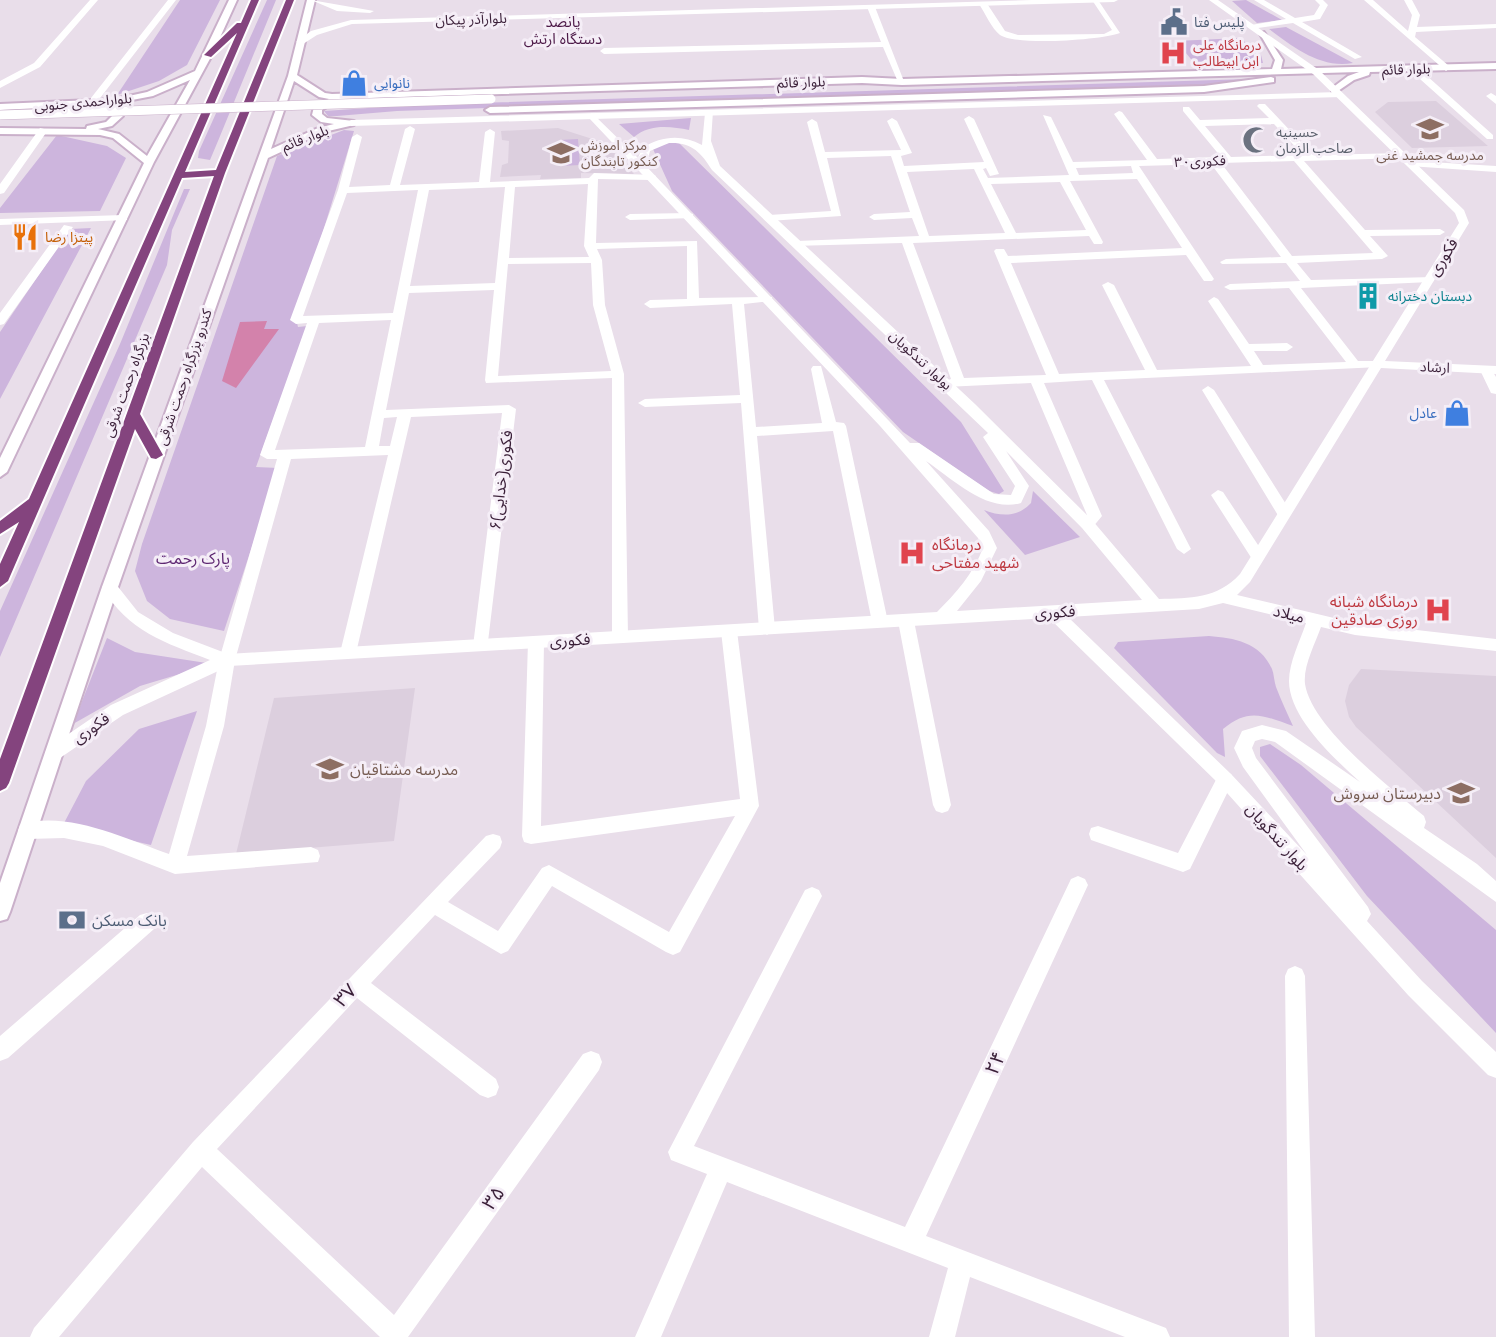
<svg xmlns="http://www.w3.org/2000/svg" width="1496" height="1337" viewBox="0 0 1496 1337" font-family="'Space Grotesk','Noto Sans Arabic',sans-serif">
<style>
.built{fill:#dccfde}
.green{fill:#cdb5dd}
.water{fill:#d382ab}
.lines{fill:none;stroke-linecap:round;stroke-linejoin:round}
.secondary-casing{stroke:#cab0ca;stroke-width:4}
.trunk-casing{stroke:#fff;stroke-width:4}
.minor{fill:#fff;fill-rule:evenodd}
.tertiary{fill:#fff;fill-rule:evenodd}
.secondary{fill:#fff;fill-rule:evenodd}
.trunk{fill:#84447e;fill-rule:evenodd}
.secondary-bridge-casing{stroke:#cab0ca;stroke-width:10;stroke-linecap:butt}
.secondary-bridge{stroke:#fff;stroke-width:9}
.labels{text-anchor:middle;dominant-baseline:central;stroke-width:6;stroke-linejoin:round;paint-order:stroke}
.far-street-label{font-size:14px;fill:#3a1f38;stroke:#f5eef7}
.far-service-label{font-size:14px;fill:#4e5e75;stroke:#f5eef7;text-anchor:start}
.far-health-label{font-size:14px;fill:#be3a42;stroke:#f5eef7;text-anchor:start}
.far-shop-label{font-size:14px;fill:#366cbe;stroke:#f5eef7;text-anchor:start}
.far-worship-label{font-size:14px;fill:#5b616d;stroke:#f5eef7;text-anchor:start}
.far-education-label{font-size:14px;fill:#785e54;stroke:#f5eef7;text-anchor:start}
.far-food-label{font-size:14px;fill:#c56008;stroke:#f5eef7;text-anchor:start}
.far-culture-label{font-size:14px;fill:#0d838f;stroke:#f5eef7;text-anchor:start}
.far-neighbourhood-label{font-size:15px;fill:#4d1a48;stroke:#f5eef7}
.street-label{font-size:16px;fill:#3a1f38;stroke:#f5eef7}
.health-label{font-size:16px;fill:#be3a42;stroke:#f5eef7;text-anchor:start}
.park-label{font-size:16px;fill:#5e2772;stroke:#f5eef7}
.education-label{font-size:16px;fill:#785e54;stroke:#f5eef7;text-anchor:start}
.service-label{font-size:16px;fill:#4e5e75;stroke:#f5eef7;text-anchor:start}
.near-street-label{font-size:20px;fill:#3a1f38;stroke:#f5eef7}
</style>
<rect width="100%" height="100%" fill="#e9deea"/>
<!-- built -->
<path class="built" d="M1436 101 1488 146 1412 148 1375 112 1388 102Z
M558 128 605 143 634 174 581 173V178L540 179 541 175 500 177 502 165 508 163 509 141 502 140 501 131Z
M1361 669 1496 676V858L1356 727 1349 717 1345 701 1349 685Z
M415 688 394 841 236 854 274 698Z"/>
<!-- green -->
<path class="green" d="M180 0H220L187 65 159 81 117 95Z
M267 0H276L218 141 210 160 198 158 199 151Z
M1246 0 1282 20 1257 23 1232 1Z
M1286 27 1353 63C1321 69 1293 47 1269 29Z
M1240 38 1261 55 1263 63 1195 64 1176 41Z
M1248 79 1230 84 397 111 337 116H328L324 111 413 105Z
M691 118 689 130C670 126 649 124 634 137L619 124Z
M344 130 354 131 296 319 298 327 307 326 256 467 278 468 224 631 170 619 147 601 135 571 142 544 277 156Z
M57 135 107 146 126 158 100 211 0 213V208Z
M578 139 580 165 561 166 560 140Z
M678 142 961 422 1004 491 999 494 989 491 903 432 672 191 653 149 661 144Z
M184 189H190L172 230 167 265 0 657V611L120 344Z
M91 228 0 399V332L70 229Z
M1033 491 1080 537 1025 555 984 510C1002 517 1018 517 1031 503Z
M1209 636C1234 638 1260 642 1272 669 1274 674 1274 681 1276 687 1281 700 1287 713 1293 726 1264 716 1249 707 1223 729L1225 757 1217 753 1114 648 1118 642Z
M107 638 135 652 213 664 140 686 73 724Z
M197 711 151 845 63 825 86 781 139 729Z
M1270 744 1301 765 1496 930V1033L1367 896 1260 756V747Z"/>
<!-- water -->
<path class="water" d="M267 321 264 329H279L236 388 222 381 240 322Z"/>
<g class="lines">
<defs>
<path id="secondary" d="M229 0H237L212 55 154 162 7 472 0 477V458L144 163 113 138 100 135 0 134V128L86 129 87 126 106 122 113 115 99 109 98 105 0 110V104L115 99 147 92 195 71ZM190 80 147 156 119 134 98 129 112 126 123 116 121 110 106 105 153 96Z
M307 0H315L297 75 325 93 332 94 862 77 902 79 1272 69 1275 60 1260 34 1264 32 1283 60 1281 69 1496 63V69L1370 72 1369 75 1354 80 1335 93 1332 92V88L1348 76 1359 72 902 85 862 83 339 99 322 110V114L327 118 354 121V125L324 132 268 158 118 587 10 912 7 919 0 921V883L102 587 288 76ZM294 81 319 97 329 99 314 107 312 115 321 122 334 124 318 128 271 149Z
M1271 77 1274 78V82L1204 92 490 113 485 110 490 107 1204 86Z"/>
<path id="trunk" d="M251 0H259L185 172 216 170 286 0H294L225 173 140 414 163 455 156 459 151 458 135 429 9 783 6 788 0 791V759L214 176 182 178 8 581 0 587V564L19 522 0 534V521L29 499 237 33 211 57 204 55 237 23H241Z"/>
</defs>
<!-- secondary casing -->
<use href="#secondary" class="secondary-casing"/>
<!-- trunk casing -->
<use href="#trunk" class="trunk-casing"/>
<!-- minor -->
<path class="minor" d="M90 0H98L40 67 0 88V81L34 63Z
M168 0H176L97 102H91V98Z
M1092 0H1098L1120 33C1102 40 1016 46 1000 35 992 29 985 13 979 4L986 2 1005 31 1018 35 1104 34 1112 30Z
M1254 0H1264L1295 18 1314 15 1320 5 1315 0H1323L1328 5 1320 19 1302 22 1362 57 1355 59 1293 23 1251 29V25L1286 19Z
M1364 0H1373L1408 31 1412 15 1404 0H1412L1420 15 1417 27 1496 24V28L1416 32 1415 37 1449 66 1450 68 1446 71Z
M871 5 875 7 905 84 898 82 883 47 604 54 600 51 604 48 881 42 867 7Z
M1411 67H1417L1493 135V139H1487L1411 71Z
M1339 92 1344 95 1342 97 351 126 346 123 351 120Z
M1491 93 1496 96V104L1486 96Z
M1259 104H1265L1313 155 1406 153V157L1403 158 1304 161 1365 230 1440 229 1445 232 1440 235 1370 236 1388 256 1382 259 1297 263 1311 280 1434 277V281L1430 282 1301 288 1358 361H1379V367L1104 380 1191 549 1184 554 1177 549 1092 380 1044 383 1102 516 1092 528 1087 529 1080 524 1087 515 1031 383 945 387 939 383 951 379 902 243 793 246 792 244 797 241 919 236 912 218 874 220 869 217 874 214 910 212 891 156 827 158 841 216 769 221 764 218 769 215 831 211 807 122 812 119 817 122 825 152 901 150 887 121 892 118 897 121 912 153 901 156 904 166 984 162 964 119 969 116 974 119 999 174 990 176 986 168 983 169 988 178 1069 175 1043 115 1051 117 1073 162 1147 160 1114 114 1119 111 1122 112 1157 159 1221 157 1183 111V107H1189L1200 120 1269 118 1257 106ZM1274 124 1303 155 1231 157 1205 126ZM1294 161 1373 253 1292 256 1221 163ZM1211 164 1281 257 1226 259 1220 262 1222 264 1286 263 1300 281 1230 284 1224 287 1230 290 1289 288 1346 362 1263 365 1254 351H1287L1293 347 1287 343 1249 344 1218 299 1214 297 1208 301 1251 366 1157 370 1114 285 1108 282 1102 285 1145 370 1059 374 1011 263 1186 255 1204 281H1212L1214 279 1139 166ZM1131 166 1133 173 1079 175 1076 168ZM974 169 1005 233 929 236 907 172ZM1137 179 1182 248 1008 256 1004 249H996L994 251 1046 375 964 378 913 243 1089 236 1094 244H1102L1103 242 1070 181ZM1060 182 1086 230 1016 233 991 184Z
M410 126 415 129 400 185 479 182 485 132 490 129 495 132 490 182 589 178 594 173 655 175 656 177 651 180 598 179 596 243 697 241 699 298 772 297V301L744 304 756 427 822 423 811 369 813 366H821L836 422 844 423 846 426 888 622 886 626H874L872 622 833 431 757 436 775 629 767 635 759 629 741 403 645 407 638 403 645 399 740 395 732 304 650 308 644 304 650 300 687 299V246L597 249 602 260 605 305 624 374 628 637 620 643 612 637V378L486 383 485 380 494 290 409 293 386 410 509 405 516 409 487 650H475L473 646 502 413 411 417 356 653 354 657H342L340 653 388 455 291 459 235 660 224 726 187 856 311 847 318 850 320 856 318 862 175 874 103 846 64 838 27 839 20 837 18 831 20 825C64 809 127 839 169 854L206 726 219 660 277 459H267L260 455 307 323 296 324 290 320 338 190 352 137 357 134 362 137 349 187 390 185 405 129ZM588 184 584 246 589 257 509 258 515 187ZM505 187 495 283 410 286 429 190ZM418 190 393 313 303 316 347 193ZM591 263 593 305 611 371 498 376 508 264ZM391 320 365 447 275 450 319 323ZM397 417 390 446H379L384 418Z
M40 128 48 130 4 193 0 194V184Z
M1413 161 1496 166V172L1409 166V162Z
M689 213 693 214V218L630 220 625 217 630 214Z
M123 215 127 216V220L0 225V219Z
M64 225 73 227 4 324 0 325V313Z
M1486 366 1490 367 1496 377V394L1491 393 1480 370Z
M1208 386 1214 390 1289 509 1291 513 1289 517H1279L1202 390Z
M1218 490 1223 492 1262 551 1265 555 1262 559H1252L1211 495Z
M906 615 914 621 951 805 948 811 942 813 936 811 933 805 898 621Z
M729 625 737 631 759 806 680 952 673 955 666 952 552 886 508 951 501 954 435 915 371 983 496 1079 499 1087 496 1095 488 1098 480 1095 357 998 217 1149 394 1315 583 1054 591 1051 599 1054 602 1062 599 1070 408 1337H380L202 1167 59 1337H30L34 1328 193 1142 486 836 493 834 500 836 502 842 500 848 448 902 498 931 542 868 549 865 669 932 735 816 531 844 524 842 522 836 528 642 536 636 544 642 541 826 740 799 721 631Z
M1225 771 1231 774 1234 779 1190 869 1183 872 1091 840 1089 834 1091 828 1098 826 1178 853 1219 774Z
M1078 876 1085 879 1088 885 926 1236 1166 1328 1170 1337H1125L970 1277 955 1337H929L948 1268 727 1182 661 1337H635L707 1174 671 1160 668 1152 805 890 812 887 819 890 822 896 694 1146 905 1227 1071 879Z
M147 913 154 915 157 922 154 929 8 1058 0 1061V1036L140 915Z
M1295 966 1302 969 1305 976 1315 1337H1289L1285 976 1288 969Z"/>
<!-- tertiary -->
<path class="tertiary" d="M311 0 374 11 370 13 337 11Z
M1032 0H1118L1114 2 352 24 317 35 303 44 296 42 311 31 351 20Z
M1209 0H1218L1319 70 1464 210 1469 223 1385 361 1496 366V374L1381 368 1250 582 1237 595 1355 623 1496 639V651L1355 635 1321 627C1315 644 1303 666 1305 684 1312 728 1391 788 1424 816L1426 822 1424 828 1477 864 1496 881V902L1275 742 1262 739 1255 741 1252 748 1256 758 1368 907 1371 914 1367 921 1422 981 1496 1052V1078L1488 1075 1408 995 1219 784 1049 618 229 666 123 715 60 758 54 760 48 758 45 753 48 748 111 705 210 660C166 643 127 631 102 587L110 581 115 583 138 612 173 633 228 654 937 612C956 593 973 574 983 548L978 538 880 426 589 118 587 116 592 113 638 158 642 148C662 136 681 134 702 145L705 113 713 111 711 141 720 166 975 404 1092 520 1159 599C1190 598 1217 599 1240 574L1459 223 1455 213 1313 74ZM669 143C691 142 701 152 712 170L988 433 983 437 1015 486 1011 495 994 494 919 443H910L646 166 650 151ZM1006 451 1082 528 1142 600 957 611 981 581 997 548 989 531 926 461C953 479 986 513 1021 503L1029 486ZM1223 603 1306 623C1300 641 1289 662 1289 681 1289 718 1335 759 1360 782L1286 731 1262 725 1242 731 1234 748 1243 767 1307 855 1231 774 1068 617 1199 609Z"/>
<!-- secondary -->
<use href="#secondary" class="secondary"/>
<!-- trunk -->
<use href="#trunk" class="trunk"/>
<defs>
<path id="secondary-bridge" d="M0 115 491 99"/>
</defs>
<!-- secondary-bridge casing -->
<use href="#secondary-bridge" class="secondary-bridge-casing"/>
<!-- secondary-bridge -->
<use href="#secondary-bridge" class="secondary-bridge"/>
</g>
<!-- icons -->
<defs>
<symbol id="civic-bare" viewBox="-9 -9 18 18"><path d="M-.6-6.5H3V-4.5H.6V-3L4-1V1h2V6H-6V1h2V-1L-.6-3ZM-1.2 2.5V6h2.4V2.5Z" fill="#5c6f8a" stroke="#f5eef7" stroke-width="2.5" paint-order="stroke"/></symbol>
<symbol id="hospital-bare" viewBox="-9 -9 18 18"><path d="M-5-5h3v3.5h4V-5h3V5h-3V1.5h-4V5h-3Z" fill="#e0444e" stroke="#f5eef7" stroke-width="2.5" paint-order="stroke"/></symbol>
<symbol id="shop-bare" viewBox="-9 -9 18 18"><path d="M-5-2.5h2.3a2.7 3.5 0 0 1 5.4 0H5L5.5 6h-11ZM-1.5-2.5h3a1.5 2.3 0 0 0-3 0Z" fill="#3f7fe0" stroke="#f5eef7" stroke-width="2.5" paint-order="stroke"/></symbol>
<symbol id="school-bare" viewBox="-9 -9 18 18"><path d="M0-5L7-2L0 1L-7-2ZM-4 1L0 2.5L4 1V4Q0 6-4 4Z" fill="#8d6e63" stroke="#f5eef7" stroke-width="2.5" paint-order="stroke"/></symbol>
<symbol id="mosque-bare" viewBox="-9 -9 18 18"><path d="M3.5-4.9A6 6 0 1 0 3.5 4.9A5 5 0 1 1 3.5-4.9Z" fill="#6b7280" stroke="#f5eef7" stroke-width="2.5" paint-order="stroke"/></symbol>
<symbol id="restaurant-bare" viewBox="-9 -9 18 18"><path d="M-5-6h1v4h1v-4h1v4h1v-4h1v5L-1.5 .5V6h-2V.5L-5-1ZM5-6V6H3V1.5H1.5Q1.5-4 5-6Z" fill="#e8710a" stroke="#f5eef7" stroke-width="2.5" paint-order="stroke"/></symbol>
<symbol id="building-bare" viewBox="-9 -9 18 18"><path d="M-4-6H4V6H1V3H-1V6H-4ZM-2.5-4.3h1.7v1.8h-1.7ZM.8-4.3h1.7v1.8H.8ZM-2.5-1h1.7V.8h-1.7ZM.8-1h1.7V.8H.8Z" fill="#0f9aa8" stroke="#f5eef7" stroke-width="2.5" paint-order="stroke"/></symbol>
<symbol id="bank-bare" viewBox="-9 -9 18 18"><path d="M-6-4H6V4H-6ZM0-2.3a2.3 2.3 0 1 0 0 4.6a2.3 2.3 0 1 0 0-4.6Z" fill="#5c6f8a" stroke="#f5eef7" stroke-width="2.5" paint-order="stroke"/></symbol>
</defs>
<g fill-rule="evenodd">
<use href="#civic-bare" x="1155" y="3" width="38" height="38"/>
<use href="#hospital-bare" x="1154" y="34" width="38" height="38"/>
<use href="#shop-bare" x="335" y="64" width="38" height="38"/>
<use href="#school-bare" x="1411" y="110" width="38" height="38"/>
<use href="#mosque-bare" x="1237" y="121" width="38" height="38"/>
<use href="#school-bare" x="542" y="134" width="38" height="38"/>
<use href="#restaurant-bare" x="6" y="218" width="38" height="38"/>
<use href="#building-bare" x="1349" y="277" width="38" height="38"/>
<use href="#shop-bare" x="1438" y="394" width="38" height="38"/>
<use href="#hospital-bare" x="893" y="534" width="38" height="38"/>
<use href="#hospital-bare" x="1419" y="591" width="38" height="38"/>
<use href="#school-bare" x="311" y="750" width="38" height="38"/>
<use href="#school-bare" x="1442" y="774" width="38" height="38"/>
<use href="#bank-bare" x="53" y="901" width="38" height="38"/>
</g>
<g class="labels">
<!-- far-street labels -->
<g class="far-street-label">
<text transform="translate(471 19) rotate(-2)">بلوارآذر پیکان</text>
<text transform="translate(1406 69) rotate(-2)">بلوار قائم</text>
<text transform="translate(801 82) rotate(-2)">بلوار قائم</text>
<text transform="translate(83 102) rotate(-5)">بلواراحمدی جنوبی</text>
<text transform="translate(305 138) rotate(-21)">بلوار قائم</text>
<text transform="translate(1200 161) rotate(-2)">فکوری۳۰</text>
<text transform="translate(921 360) rotate(43)">بولوار تندگویان</text>
<text transform="translate(1435 367) rotate(3)">ارشاد</text>
<text transform="translate(184 377) rotate(-71)">کندرو بزرگراه رحمت شرقی</text>
<text transform="translate(126 385) rotate(-70)">بزرگراه رحمت شرقی</text>
</g>
<!-- far-service labels -->
<g class="far-service-label">
<text x="1194" y="22">پلیس فتا</text>
</g>
<!-- far-health labels -->
<g class="far-health-label">
<text x="1193" y="45">درمانگاه علی<tspan x="1193" dy="16">ابن ابیطالب</tspan></text>
</g>
<!-- far-shop labels -->
<g class="far-shop-label">
<text x="374" y="83">نانوایی</text>
<text x="1437" y="413" text-anchor="end">عادل</text>
</g>
<!-- far-worship labels -->
<g class="far-worship-label">
<text x="1276" y="132">حسینیه<tspan x="1276" dy="16">صاحب الزمان</tspan></text>
</g>
<!-- far-education labels -->
<g class="far-education-label">
<text x="581" y="145">مرکز اموزش<tspan x="581" dy="16">کنکور تابندگان</tspan></text>
<text x="1430" y="155" text-anchor="middle">مدرسه جمشید غنی</text>
</g>
<!-- far-food labels -->
<g class="far-food-label">
<text x="45" y="237">پیتزا رضا</text>
</g>
<!-- far-culture labels -->
<g class="far-culture-label">
<text x="1388" y="296">دبستان دخترانه</text>
</g>
<!-- far-neighbourhood labels -->
<g class="far-neighbourhood-label">
<text x="563" y="21">پانصد<tspan x="563" dy="17">دستگاه ارتش</tspan></text>
</g>
<!-- street labels -->
<g class="street-label">
<text transform="translate(1443 257) rotate(-58)">فکوری</text>
<text transform="translate(501 480) rotate(-83)">۶فکوری(خدایی)</text>
<text transform="translate(1055 612) rotate(-3)">فکوری</text>
<text transform="translate(1289 614) rotate(14)">میلاد</text>
<text transform="translate(570 640) rotate(-3)">فکوری</text>
<text transform="translate(91 728) rotate(-35)">فکوری</text>
<text transform="translate(1277 837) rotate(48)">بلوار تندگویان</text>
</g>
<!-- health labels -->
<g class="health-label">
<text x="932" y="544">درمانگاه<tspan x="932" dy="18">شهید مفتاحی</tspan></text>
<text x="1418" y="601" text-anchor="end">درمانگاه شبانه<tspan x="1418" dy="18">روزی صادقین</tspan></text>
</g>
<!-- park labels -->
<g class="park-label">
<text x="193" y="558">پارک رحمت</text>
</g>
<!-- education labels -->
<g class="education-label">
<text x="350" y="769">مدرسه مشتاقیان</text>
<text x="1441" y="793" text-anchor="end">دبیرستان سروش</text>
</g>
<!-- service labels -->
<g class="service-label">
<text x="92" y="920">بانک مسکن</text>
</g>
<!-- near-street labels -->
<g class="near-street-label">
<text transform="translate(345 995) rotate(-47)">۳۷</text>
<text transform="translate(995 1063) rotate(-65)">۲۴</text>
<text transform="translate(493 1198) rotate(-54)">۳۵</text>
</g>
</g>
</svg>
